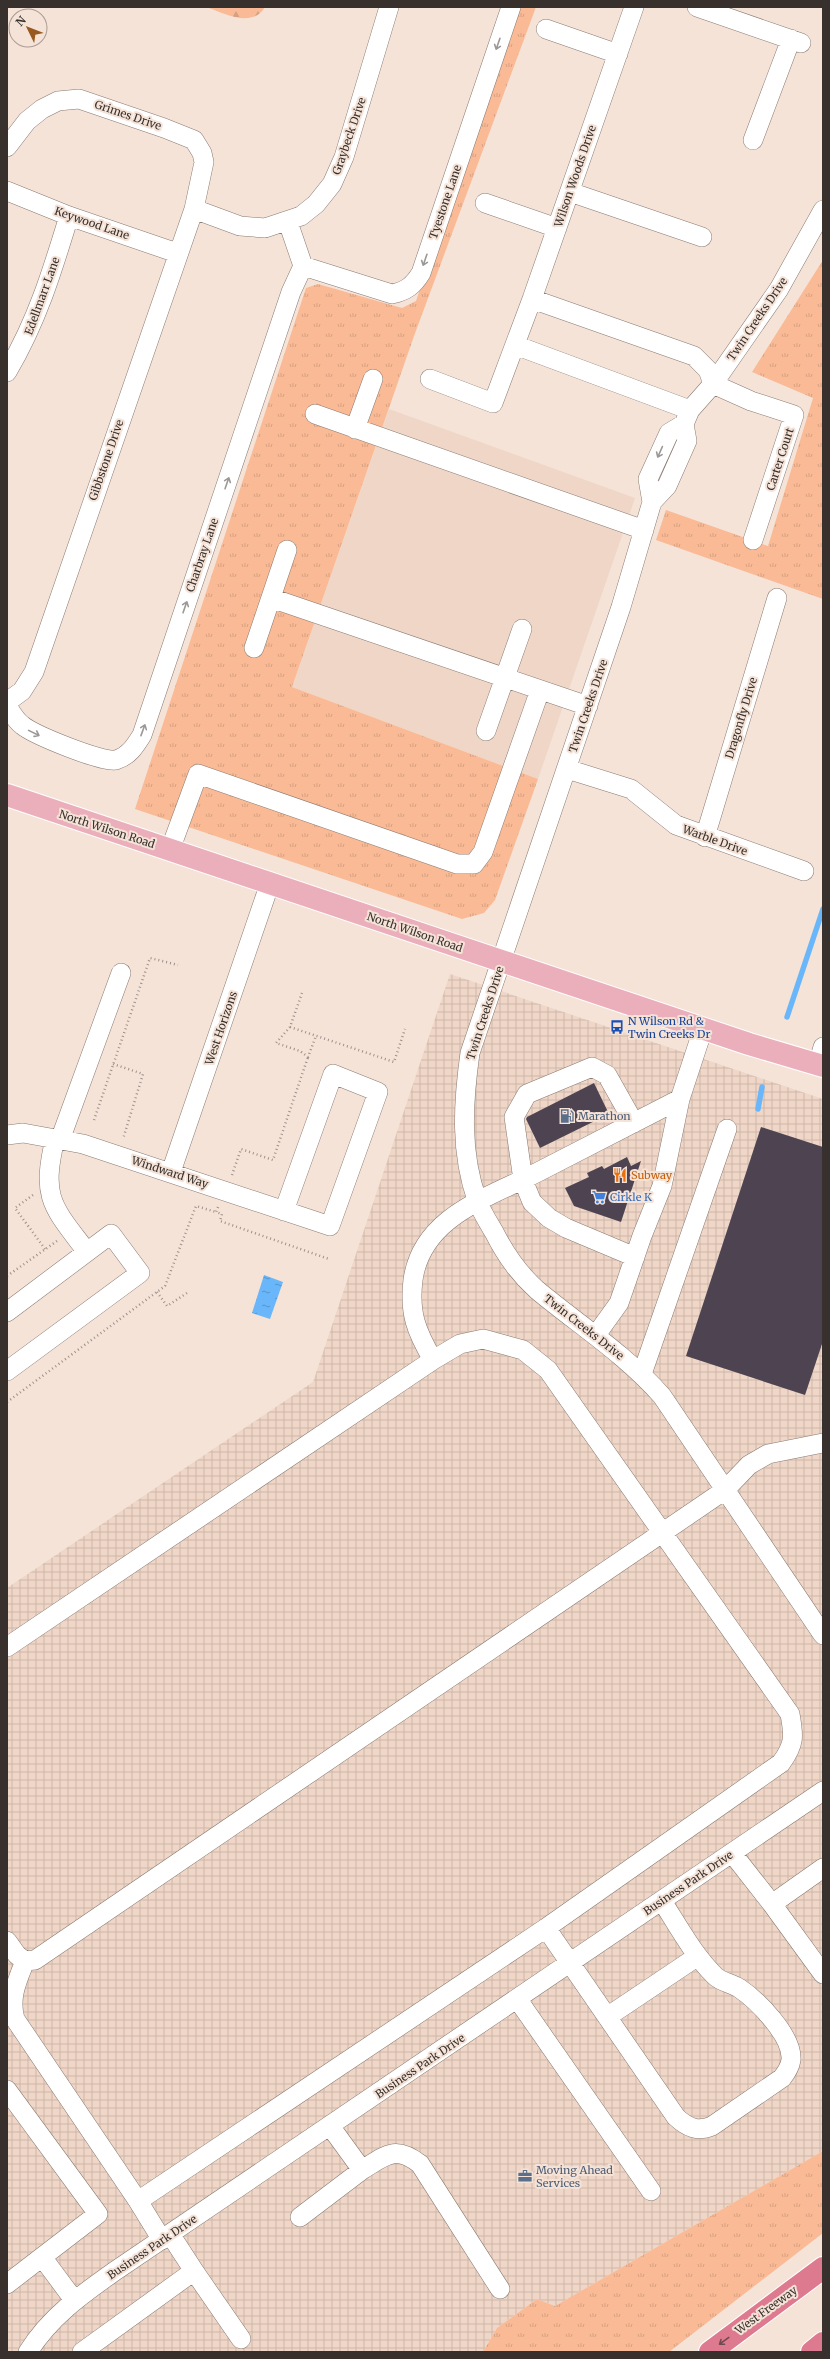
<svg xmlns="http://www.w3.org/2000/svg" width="830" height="2359" viewBox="0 0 830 2359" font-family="Merriweather,serif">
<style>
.built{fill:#efd6c7}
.industrial{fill:url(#industrial-grid)}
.grass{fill:url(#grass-tufts)}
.forest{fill:url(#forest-firs)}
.water{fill:url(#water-ripples)}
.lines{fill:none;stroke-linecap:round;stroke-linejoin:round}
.stream{stroke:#69b7fa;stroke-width:5.5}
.building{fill:#4e4451}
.minor-casing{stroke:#8a7a71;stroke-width:20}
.major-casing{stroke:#fff;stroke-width:24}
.highway-casing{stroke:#fff;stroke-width:24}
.path{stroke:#9e918a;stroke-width:2.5;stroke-dasharray:1 3;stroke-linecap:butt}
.minor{stroke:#fff;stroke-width:19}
.major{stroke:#ebafbc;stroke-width:22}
.highway{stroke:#de7a8f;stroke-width:22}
.oneway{stroke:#9b9896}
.oneway2{stroke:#714a4f}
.labels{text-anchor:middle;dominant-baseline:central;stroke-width:4;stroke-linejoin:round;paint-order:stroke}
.street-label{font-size:11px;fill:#37302c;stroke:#f5e3d8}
.transit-label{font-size:11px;fill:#164399;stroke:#f5e3d8;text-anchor:start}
.service-label{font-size:11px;fill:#4e5e75;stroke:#f5e3d8;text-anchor:start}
.food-label{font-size:11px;fill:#c56008;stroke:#f5e3d8;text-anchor:start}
.shop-label{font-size:11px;fill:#366cbe;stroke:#f5e3d8;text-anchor:start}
</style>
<defs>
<pattern id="industrial-grid" width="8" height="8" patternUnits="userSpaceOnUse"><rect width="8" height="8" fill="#efd6c7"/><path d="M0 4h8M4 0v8" fill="none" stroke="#ceb8ab"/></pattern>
<pattern id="grass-tufts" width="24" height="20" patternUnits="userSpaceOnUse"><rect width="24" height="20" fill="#faba95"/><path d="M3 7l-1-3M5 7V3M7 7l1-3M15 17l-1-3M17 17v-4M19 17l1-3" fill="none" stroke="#d7a081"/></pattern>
<pattern id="forest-firs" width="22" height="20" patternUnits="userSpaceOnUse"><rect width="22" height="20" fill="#faba95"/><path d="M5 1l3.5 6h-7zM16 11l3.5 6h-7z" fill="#d7a081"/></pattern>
<pattern id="water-ripples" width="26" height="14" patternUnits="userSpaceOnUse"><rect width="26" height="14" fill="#69b7fa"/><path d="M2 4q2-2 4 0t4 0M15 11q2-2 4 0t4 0" fill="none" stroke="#5795cb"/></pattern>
</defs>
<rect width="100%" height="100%" fill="#f5e3d8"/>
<!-- built -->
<path class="built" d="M389 409 635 498 538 779 292 687Z"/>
<!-- industrial -->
<path class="industrial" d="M450 974 823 1099V2151L555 2306 537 2299 497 2328 483 2352H7V1588L313 1382Z"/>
<!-- grass -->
<path class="grass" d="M517 7H536L414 336 292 687 538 779 495 900 484 913 462 919 135 809 306 288 318 284 402 308 416 301Z
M823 260V599L656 540 666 510 768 546 813 398 752 372Z
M823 2151V2233L669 2352H483L497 2328 537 2299 555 2306Z"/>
<!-- forest -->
<path class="forest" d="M206 7H265C252 29 224 13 206 7Z"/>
<!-- water -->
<path class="water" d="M264 1275 283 1282 270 1319 252 1313Z"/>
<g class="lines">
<!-- stream -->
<path class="stream" d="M787 1017 823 909
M758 1109 762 1087"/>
</g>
<!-- building -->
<path class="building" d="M594 1083 609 1114 540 1148 526 1119 527 1117Z
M761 1127 823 1147V1341L805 1395 686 1356Z
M627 1157 631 1166 641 1161 621 1222 574 1206 565 1188 589 1177 587 1173 602 1166 604 1169Z"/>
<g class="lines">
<defs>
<path id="minor" d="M697 7 801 43
M546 29 618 54
M753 140 791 39
M7 147 27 121 42 109 58 101 79 99 164 128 194 140 202 153 204 162 194 209 34 672 22 691 7 702
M7 191 69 216 177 253
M570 192 702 237
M485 203 557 228
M194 209 240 226 265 228 301 216 316 204 332 184 344 157 389 7
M303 266 392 294C406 291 413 286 421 273L511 7
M532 299 694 356 708 370 713 384 751 401 794 415 753 540
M515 345 690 410
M7 372C37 321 52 272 69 216
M430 379 493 403 532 299 634 7
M315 414 644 530
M684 424 669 433 648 479 652 502 621 607 470 1053C463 1103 460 1152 477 1200 481 1211 488 1222 494 1232 505 1254 519 1274 537 1290 579 1325 625 1354 662 1396L823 1635
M355 429 373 379
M652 502 667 486 687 441 684 424 690 410 713 384 779 289 823 210
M271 598 588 706
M254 648 287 550
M7 706C11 712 16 721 22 725 34 735 103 763 116 760 129 756 135 746 142 735L291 292 303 266 288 222
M486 731 522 629
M567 769 631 789 676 825 804 871
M705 837 777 598
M170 850 198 774 457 864H474L483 852 540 690
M818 1065 823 1047
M634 1123 607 1075 592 1067 527 1094 514 1117 523 1180 532 1202 549 1218 566 1228 635 1257
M7 1135 23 1133 83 1144 330 1226 378 1092 333 1074 284 1211
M55 1139C41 1198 52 1206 87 1252
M60 1140 121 973
M171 1172 270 883
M7 1312 111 1234 140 1273 7 1371
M596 1335 619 1303 642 1236 662 1186 680 1099 703 1029
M433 1360C416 1331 409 1313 413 1280 422 1215 491 1197 540 1171 587 1147 634 1123 680 1099
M642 1374 727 1129
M7 1647 433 1360 460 1344 483 1339 523 1350 548 1370 790 1714C794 1736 795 1744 781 1763L546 1928 138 2201 162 2240
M732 1853 772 1904 823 1974
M772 1904 823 1868
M546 1928 676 2117C688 2128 698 2132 712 2126L782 2078C786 2073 790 2067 791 2060 793 2036 757 2000 739 1988 731 1983 721 1982 715 1976 693 1954 678 1926 662 1901
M7 1941 17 1955 25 1961 35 1960 725 1490 749 1465 768 1454 823 1443
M25 1961C17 1981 9 1998 15 2019L138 2201
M518 2000 651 2191
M607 2017 698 1956
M7 2090 98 2214 42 2257 74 2300
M330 2126 362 2170C386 2155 395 2145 420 2164L500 2289
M300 2217 362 2170
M170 2234 194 2271
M7 2284 42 2257
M28 2352C50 2317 81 2295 115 2271L823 1791
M82 2352 194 2271 241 2339"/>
<path id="major" d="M7 795 749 1044 823 1066"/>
<path id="highway" d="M710 2352 823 2268
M812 2352 823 2343"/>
</defs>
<!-- minor casing -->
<use href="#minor" class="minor-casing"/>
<!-- major casing -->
<use href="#major" class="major-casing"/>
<!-- highway casing -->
<use href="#highway" class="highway-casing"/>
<!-- path -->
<path class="path" d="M302 993 290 1027 276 1043 300 1051 308 1057 316 1036
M290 1027 394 1062 405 1029
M113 1064 143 1074 123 1139
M94 1120 150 958 178 965
M232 1175 241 1149 273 1160 308 1057
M33 1195 15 1208 45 1249
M218 1207 216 1212 222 1214 220 1221 329 1259
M7 1276 57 1241
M157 1292 167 1306 187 1293
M7 1402 165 1286 196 1206 216 1212"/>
<!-- minor -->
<use href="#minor" class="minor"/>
<!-- major -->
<use href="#major" class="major"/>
<!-- highway -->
<use href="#highway" class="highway"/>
</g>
<!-- one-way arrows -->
<defs><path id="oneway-shaft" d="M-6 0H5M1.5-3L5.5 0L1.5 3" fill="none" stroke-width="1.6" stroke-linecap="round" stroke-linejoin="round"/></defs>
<g class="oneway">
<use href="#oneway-shaft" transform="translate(498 44) rotate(109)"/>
<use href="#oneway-shaft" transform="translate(425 260) rotate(109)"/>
<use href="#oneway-shaft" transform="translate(660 452) rotate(114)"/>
<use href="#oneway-shaft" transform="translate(227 483) rotate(-71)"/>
<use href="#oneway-shaft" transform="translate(185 607) rotate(-71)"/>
<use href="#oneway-shaft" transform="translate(143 730) rotate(-70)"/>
<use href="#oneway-shaft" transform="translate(34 733) rotate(26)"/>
</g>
<use class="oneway2" href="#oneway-shaft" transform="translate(724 2341) rotate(144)"/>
<!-- icons -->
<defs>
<symbol id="bus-bare" viewBox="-9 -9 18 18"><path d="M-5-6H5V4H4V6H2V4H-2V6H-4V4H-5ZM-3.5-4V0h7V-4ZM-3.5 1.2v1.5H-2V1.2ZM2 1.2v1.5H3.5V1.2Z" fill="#1a4fb4" stroke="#f5e3d8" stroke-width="2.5" paint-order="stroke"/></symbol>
<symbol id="fuel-bare" viewBox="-9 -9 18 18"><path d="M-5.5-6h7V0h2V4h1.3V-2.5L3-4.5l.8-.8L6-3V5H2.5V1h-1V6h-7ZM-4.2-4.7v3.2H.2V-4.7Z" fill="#5c6f8a" stroke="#f5e3d8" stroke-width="2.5" paint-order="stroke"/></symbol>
<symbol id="restaurant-bare" viewBox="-9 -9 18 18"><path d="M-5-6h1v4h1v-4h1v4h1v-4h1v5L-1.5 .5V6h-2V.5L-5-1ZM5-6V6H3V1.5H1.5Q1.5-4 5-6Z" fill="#e8710a" stroke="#f5e3d8" stroke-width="2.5" paint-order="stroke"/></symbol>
<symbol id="supermarket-bare" viewBox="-9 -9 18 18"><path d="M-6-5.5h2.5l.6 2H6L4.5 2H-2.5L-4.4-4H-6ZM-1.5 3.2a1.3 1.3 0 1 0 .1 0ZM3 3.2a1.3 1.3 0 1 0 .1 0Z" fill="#3f7fe0" stroke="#f5e3d8" stroke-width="2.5" paint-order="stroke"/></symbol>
<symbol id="office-bare" viewBox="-9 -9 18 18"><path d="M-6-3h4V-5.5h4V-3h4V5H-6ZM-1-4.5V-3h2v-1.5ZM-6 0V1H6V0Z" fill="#5c6f8a" stroke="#f5e3d8" stroke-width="2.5" paint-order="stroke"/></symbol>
</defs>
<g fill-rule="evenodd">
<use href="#bus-bare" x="607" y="1017" width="20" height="20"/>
<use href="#fuel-bare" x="557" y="1106" width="20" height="20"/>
<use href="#restaurant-bare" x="610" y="1165" width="20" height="20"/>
<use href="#supermarket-bare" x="589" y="1187" width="20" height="20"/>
<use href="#office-bare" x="515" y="2166" width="20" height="20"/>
</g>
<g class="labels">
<!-- street labels -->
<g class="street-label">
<text transform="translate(128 115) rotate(19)">Grimes Drive</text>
<text transform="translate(349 136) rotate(-71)">Graybeck Drive</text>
<text transform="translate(575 176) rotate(-71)">Wilson Woods Drive</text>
<text transform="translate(445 202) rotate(-71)">Tyestone Lane</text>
<text transform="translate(92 223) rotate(19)">Keywood Lane</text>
<text transform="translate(42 296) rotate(-70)">Edellmarr Lane</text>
<text transform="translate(757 319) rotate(-56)">Twin Creeks Drive</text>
<text transform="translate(780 459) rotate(-72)">Carter Court</text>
<text transform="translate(106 460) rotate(-71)">Gibbstone Drive</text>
<text transform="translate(202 555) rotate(-71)">Charbray Lane</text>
<text transform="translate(588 706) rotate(-71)">Twin Creeks Drive</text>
<text transform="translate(741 718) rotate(-73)">Dragonfly Drive</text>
<text transform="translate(107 829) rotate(18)">North Wilson Road</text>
<text transform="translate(715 840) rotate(20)">Warble Drive</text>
<text transform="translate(415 932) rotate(19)">North Wilson Road</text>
<text transform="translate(485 1013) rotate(-72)">Twin Creeks Drive</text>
<text transform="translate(221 1028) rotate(-71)">West Horizons</text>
<text transform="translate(170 1172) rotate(18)">Windward Way</text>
<text transform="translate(584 1327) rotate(38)">Twin Creeks Drive</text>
<text transform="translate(688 1883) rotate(-34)">Business Park Drive</text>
<text transform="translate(420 2066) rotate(-34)">Business Park Drive</text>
<text transform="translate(152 2247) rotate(-34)">Business Park Drive</text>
<text transform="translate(766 2310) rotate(-36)">West Freeway</text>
</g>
<!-- transit labels -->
<g class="transit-label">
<text x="628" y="1021">N Wilson Rd &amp;<tspan x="628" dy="13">Twin Creeks Dr</tspan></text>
</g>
<!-- service labels -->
<g class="service-label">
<text x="578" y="1116">Marathon</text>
<text x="536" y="2170">Moving Ahead<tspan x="536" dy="13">Services</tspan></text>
</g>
<!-- food labels -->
<g class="food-label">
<text x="631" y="1175">Subway</text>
</g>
<!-- shop labels -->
<g class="shop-label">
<text x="610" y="1197">Cirkle K</text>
</g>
</g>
<!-- border -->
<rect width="830" height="2359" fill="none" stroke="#37302c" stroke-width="16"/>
<!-- north arrow -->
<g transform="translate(28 28) rotate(313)"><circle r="19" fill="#f5e3d8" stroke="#a99b93"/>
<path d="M0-3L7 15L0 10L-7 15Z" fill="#97591f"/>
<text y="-6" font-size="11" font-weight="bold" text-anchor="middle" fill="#37302c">N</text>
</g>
</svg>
